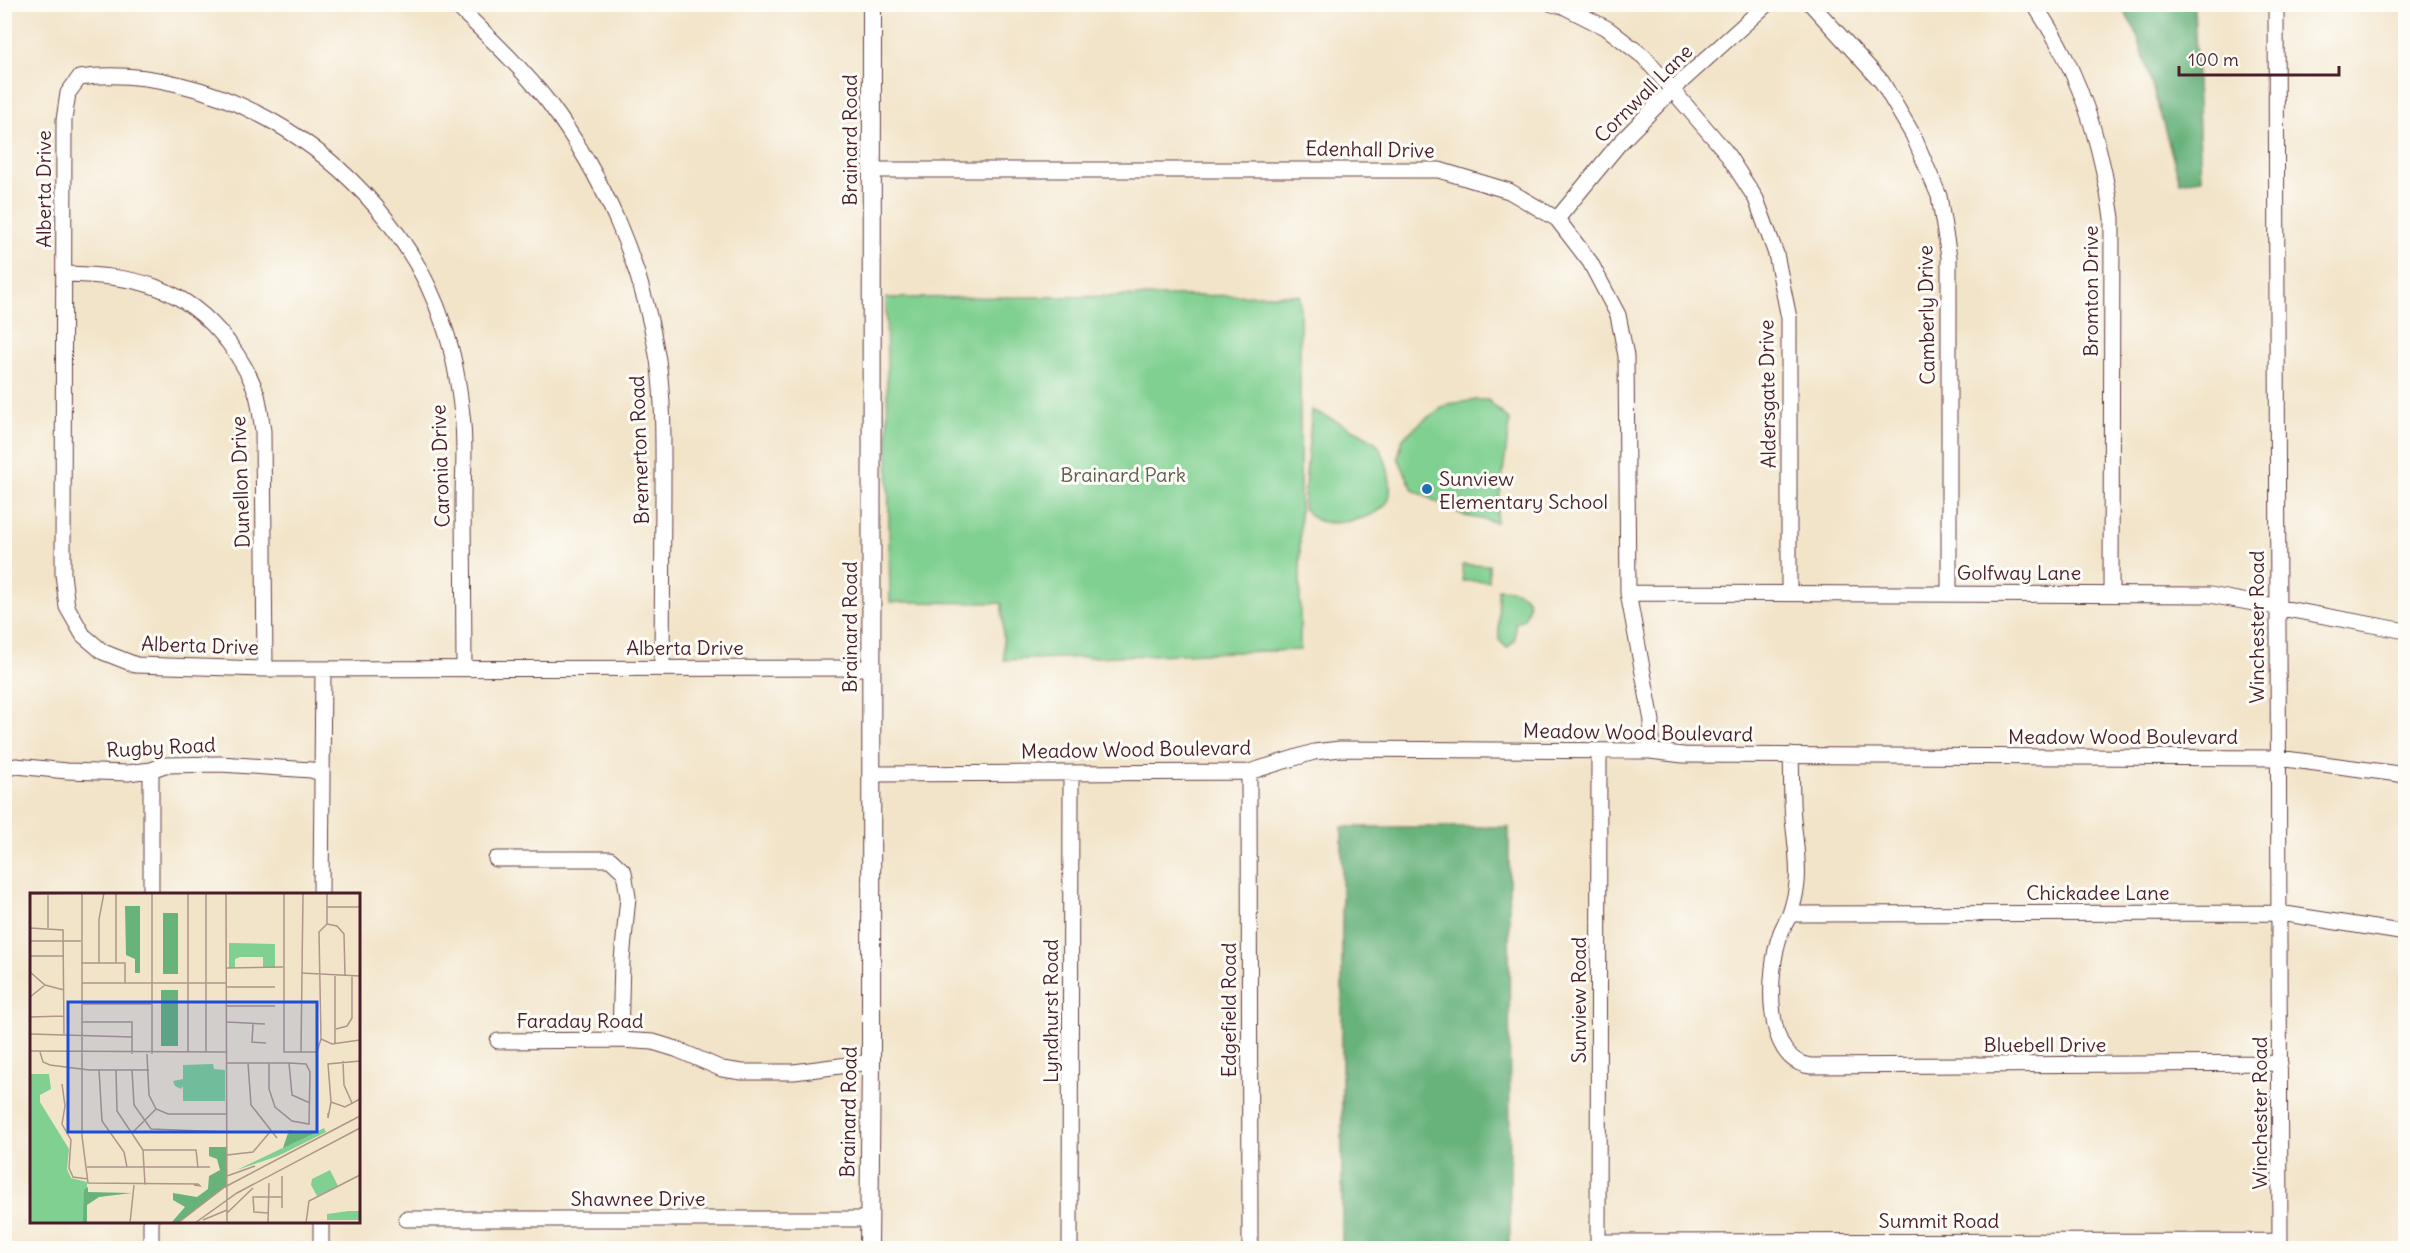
<svg xmlns="http://www.w3.org/2000/svg" width="2410" height="1253" viewBox="0 0 2410 1253" font-family="Delius,sans-serif">
<style>
.green{fill:#80d091;stroke:#65785e;stroke-width:1.5}
.forest{fill:#68b27b;stroke:#596853;stroke-width:1.5}
.lines{fill:none;stroke-linecap:round;stroke-linejoin:round}
.minor-casing{stroke:#633d43;stroke-width:17}
.major-casing{stroke:#633d43;stroke-width:20}
.minor{stroke:#fff;stroke-width:15}
.major{stroke:#fff;stroke-width:18}
.poi-dot{fill:#1f6fb2;stroke:#fdfcf7;stroke-width:2}
.labels{text-anchor:middle;dominant-baseline:central;stroke-width:6;stroke-linejoin:round;paint-order:stroke}
.street-label{font-size:20px;fill:#4a1f2b;stroke:#fdfcf7}
.park-label{font-size:20px;fill:#5d5d4f;stroke:#fdfcf7}
.poi-label{font-size:20px;fill:#4a1f2b;stroke:#fdfcf7;text-anchor:start}
.inset-road{fill:none;stroke:#af958a;stroke-width:1.5}
.view{fill:#1d4ed8;fill-opacity:0.15;stroke:#1d4ed8;stroke-width:3}
.inset-edge{fill:none;stroke:#4a1f2b;stroke-width:3}
</style>
<rect width="100%" height="100%" fill="#fdfcf7"/>
<filter id="ink" filterUnits="userSpaceOnUse"><feTurbulence type="fractalNoise" baseFrequency=".0167" numOctaves="2"/><feDisplacementMap in="SourceGraphic" scale="12" xChannelSelector="R" yChannelSelector="G"/><feConvolveMatrix kernelMatrix="1 2 1 2 8 2 1 2 1" color-interpolation-filters="sRGB"/></filter>
<filter id="wash" filterUnits="userSpaceOnUse"><feTurbulence type="fractalNoise" baseFrequency=".008" numOctaves="4" result="noise"/><feDisplacementMap in="SourceGraphic" scale="24" xChannelSelector="R" yChannelSelector="G"/><feGaussianBlur stdDeviation="1.35" result="paint"/><feColorMatrix in="noise" values="0 0 0 0 0 0 0 0 0 0 0 0 0 0 0 0 0 1.4 0 .05"/><feComposite in="paint" operator="in"/></filter>
<g filter="url(#wash)">
<rect width="100%" height="100%" fill="#f2e4c9"/>
<!-- green -->
<path class="green" d="M1300 295V650L1004 660 1002 603 890 602 886 298Z
M1477 400H1488L1510 421 1496 522 1465 516 1413 490 1398 458 1403 438 1425 419 1448 404Z
M1312 410C1324 416 1370 435 1377 444 1386 456 1396 491 1386 504 1375 519 1334 527 1317 520 1312 518 1307 512 1303 508Z
M1462 565H1489V581H1463Z
M1498 589C1517 589 1538 595 1524 618L1515 624V640L1507 648 1499 640Z"/>
<!-- forest -->
<path class="forest" d="M2120 5H2194L2201 179 2180 182 2136 31Z
M1342 827H1509L1510 1248H1342Z"/>
</g>
<g filter="url(#ink)">
<g class="lines">
<defs>
<path id="minor" d="M455 4C488 36 521 67 549 103 605 178 643 267 658 360 664 403 663 447 663 491 663 550 662 609 662 668
M1552 4 1563 6 1608 29 1644 57 1725 151 1756 199 1776 254 1789 318V593
M1811 4 1882 82 1913 135 1939 196 1949 257V593
M2034 4C2044 20 2055 36 2063 53 2089 104 2104 161 2112 218L2111 593
M2276 4 2280 1248
M871 170H1439L1509 191 1557 219 1590 262 1618 315 1626 356 1628 593 1652 721 1650 751
M1557 219 1618 145 1672 90 1767 4
M65 274C134 276 183 284 228 342 239 357 251 376 257 395 260 406 261 419 263 431L265 669
M1628 593 2210 595 2406 631
M464 668C464 612 463 556 463 501 463 472 466 442 462 415 459 385 454 354 444 326 416 239 349 164 270 120 214 89 143 69 79 78L68 93 64 120 63 574 67 607 83 635 103 652 136 665 265 669 871 668
M1791 755C1792 776 1791 798 1793 819 1795 840 1799 862 1797 883 1796 893 1793 905 1790 914 1787 921 1782 928 1780 935 1768 969 1762 1061 1811 1066L2280 1063
M4 769 16 766 67 771 128 773 151 770 165 765 220 764 311 770 321 773
M1249 772 1250 1248
M871 774 1249 772 1314 752 1340 749 1650 751 1683 755 2278 758 2406 775
M496 859H610L624 872 628 897 622 960 620 1040
M151 894V770
M321 894 323 669
M1790 914 2279 913 2406 933
M498 1041 620 1040 653 1042 676 1049 722 1069 742 1072H794L871 1062
M406 1219H869
M321 1222V1248
M1598 1242 2280 1241
M151 1248V1222
M1070 1248 1071 773
M1598 1248 1599 751"/>
<path id="major" d="M869 1248 871 1062 872 4"/>
</defs>
<!-- minor casing -->
<use href="#minor" class="minor-casing"/>
<!-- major casing -->
<use href="#major" class="major-casing"/>
<!-- minor -->
<use href="#minor" class="minor"/>
<!-- major -->
<use href="#major" class="major"/>
</g>
</g>
<!-- markers -->
<circle class="poi-dot" cx="1427" cy="489" r="6"/>
<g class="labels">
<!-- street labels -->
<g class="street-label">
<text transform="translate(1643 93) rotate(-45)">Cornwall Lane</text>
<text transform="translate(849 140) rotate(-90)">Brainard Road</text>
<text transform="translate(1370 149) rotate(1)">Edenhall Drive</text>
<text transform="translate(43 189) rotate(-90)">Alberta Drive</text>
<text transform="translate(2090 291) rotate(-90)">Bromton Drive</text>
<text transform="translate(1926 315) rotate(-91)">Camberly Drive</text>
<text transform="translate(1767 394) rotate(-91)">Aldersgate Drive</text>
<text transform="translate(639 450) rotate(-92)">Bremerton Road</text>
<text transform="translate(440 466) rotate(-92)">Caronia Drive</text>
<text transform="translate(240 482) rotate(-92)">Dunellon Drive</text>
<text x="2019" y="572">Golfway Lane</text>
<text transform="translate(849 627) rotate(-90)">Brainard Road</text>
<text transform="translate(2256 627) rotate(-90)">Winchester Road</text>
<text transform="translate(200 645) rotate(2)">Alberta Drive</text>
<text x="685" y="647">Alberta Drive</text>
<text transform="translate(1638 732) rotate(1)">Meadow Wood Boulevard</text>
<text x="2123" y="736">Meadow Wood Boulevard</text>
<text transform="translate(161 747) rotate(-3)">Rugby Road</text>
<text transform="translate(1136 749) rotate(-1)">Meadow Wood Boulevard</text>
<text x="2098" y="892">Chickadee Lane</text>
<text transform="translate(1578 1000) rotate(-90)">Sunview Road</text>
<text transform="translate(1228 1010) rotate(-90)">Edgefield Road</text>
<text transform="translate(1050 1011) rotate(-90)">Lyndhurst Road</text>
<text x="580" y="1020">Faraday Road</text>
<text x="2045" y="1044">Bluebell Drive</text>
<text transform="translate(848 1112) rotate(-89)">Brainard Road</text>
<text transform="translate(2259 1113) rotate(-90)">Winchester Road</text>
<text x="638" y="1198">Shawnee Drive</text>
<text x="1939" y="1220">Summit Road</text>
</g>
<!-- park labels -->
<g class="park-label">
<text x="1123" y="474">Brainard Park</text>
</g>
<!-- poi labels -->
<g class="poi-label">
<text x="1439" y="478">Sunview<tspan x="1439" dy="23">Elementary School</tspan></text>
</g>
</g>
<!-- overview -->
<g transform="translate(30 893)">
<rect width="330" height="330" fill="#f2e4c9"/>
<path d="M199 50 245 51V75H233V64H210L205 66V75H199ZM183 171 184 176 195 177V208H153V193L151 196 145 193 143 188 153 186V172ZM0 181H19L21 196 10 202V209L39 256 37 276 41 285 57 289V329L0 330ZM294 235 296 239 248 263 207 277ZM300 277 308 293 287 303 281 292 282 286ZM319 318H330V327H297V321Z" fill="#80d091"/>
<path d="M95 13H110V80H105V66L96 62ZM133 20H148V81H133ZM131 97H148V153H131ZM259 237 269 239 285 240 253 255ZM179 254H197V293L148 330H141L155 314 143 307V300L167 304 178 296 179 283 190 277 187 266 179 263ZM58 294V299L102 300 69 304 57 312V330H48L53 328 54 297Z" fill="#68b27b"/>
<path class="inset-road" d="M52 0V243L58 290 168 291 170 293 164 292M122 0V161M158 0V159M176 0V159M196 0 197 330M254 0V159H287L291 146M0 1 45 0M18 1V35M297 14H330M297 31 307 33 314 41 315 83M297 31V0M0 35 33 37 34 141M0 48H51M0 63H34M51 70H95V90M69 70V26L74 0M86 70V0M197 75 253 74M0 79 15 92 34 97M271 80 330 83M52 90H197M197 94H245M0 104 15 92M52 111H122M197 113H245M0 124 34 123M52 129H102V161M197 129 235 131M223 131 222 149 236 150M306 136 317 133 322 125V83M0 141 102 144M291 146 289 39 297 31M291 146 302 151 330 147M305 151V83M0 158 197 159M10 159 13 169 20 172 59 177H119M271 159 273 0M117 161 119 202 126 216 138 221H196M313 168 314 192 322 210M197 170H259L276 171 280 179 279 231 262 228 245 214 239 196V170M218 170 221 212 247 245M259 170 262 202 280 210M69 177 72 228 94 259 97 274M86 177 87 218 113 257 115 292M102 177 104 212 121 236 197 239M32 191 35 213 32 231 41 247 39 275 43 284 58 286M301 209 298 171 330 168M301 209 315 214 330 206M298 220V225L301 209M102 240 126 216M113 257H166L168 275M197 262 223 259 240 239M57 274H180M197 283 225 273M252 315V283M197 320 223 295M238 320 224 319 223 304H252M173 327 197 317M100 330 104 292M148 330 193 295 330 223M165 330 207 300 330 235M238 330 239 290M276 330 279 308 330 282"/>
<path class="view" d="M38 109H287V239H38Z"/>
<rect width="330" height="330" class="inset-edge"/>
</g>
<!-- margin -->
<rect width="2410" height="1253" fill="none" stroke="#fdfcf7" stroke-width="24"/>
<!-- scale -->
<path d="M2179 66v9h160v-9" fill="none" stroke="#4a1f2b" stroke-width="3"/>
<text x="2188" y="66" font-size="18" fill="#4a1f2b" stroke="#fdfcf7" stroke-width="4.5" paint-order="stroke">100 m</text>
</svg>
